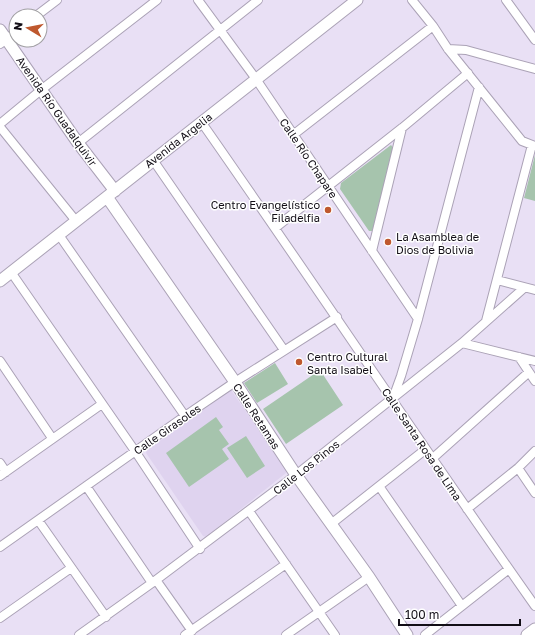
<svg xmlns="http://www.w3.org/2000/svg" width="535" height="635" viewBox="0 0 535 635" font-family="'Golos Text',sans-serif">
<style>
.built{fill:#dfd3ef}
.green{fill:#a6c4ad}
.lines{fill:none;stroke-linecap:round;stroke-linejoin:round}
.minor-casing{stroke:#aba2b6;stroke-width:10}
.tertiary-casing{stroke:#aba2b6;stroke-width:13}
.minor{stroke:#fff;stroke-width:8}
.tertiary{stroke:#fff;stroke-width:11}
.poi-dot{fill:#bf582e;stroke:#fff;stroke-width:1.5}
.labels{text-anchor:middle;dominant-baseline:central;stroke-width:3;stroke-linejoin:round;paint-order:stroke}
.street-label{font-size:11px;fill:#120e16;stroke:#fff}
.poi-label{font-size:11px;fill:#120e16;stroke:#fff;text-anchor:start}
</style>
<rect width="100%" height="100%" fill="#e9e0f5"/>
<!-- built -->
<path class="built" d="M231 390 286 470V473L206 537 203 536 146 453 147 450Z"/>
<!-- green -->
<path class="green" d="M391 145 395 150 375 223 372 231H369L340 189 341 183Z
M535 155V201L524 198Z
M275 363 288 384 257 403 244 383Z
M320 370 343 405 286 444 263 409Z
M216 417 223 427 219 430 229 444 222 449 229 459 189 487 166 453Z
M246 436 265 466 247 478 227 448Z"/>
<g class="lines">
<defs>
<path id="minor" d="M198 0 256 79 418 319
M412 0 433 26 448 49 522 141 535 146
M506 0 535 40
M36 16 57 0
M0 44 16 32
M448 49 466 50 535 69
M202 123C314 283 422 446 535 606
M0 124 41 90 157 0
M0 127 76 221
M293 135 433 26
M78 143 258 0
M153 160 284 350
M275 228 402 128 468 73
M59 235 185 416
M372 251 402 128
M11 272 135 451 200 549
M497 280 535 290
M486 321 532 145
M462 343 535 361
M519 357 535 381
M0 361 52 438
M393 398 401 376 418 319 479 87
M433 458 529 372
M0 463 6 472
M518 468 535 493
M0 476 102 404
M86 486 152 583
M379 486 462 606
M467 509 518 468 535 451
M249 511 335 635
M38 520 106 617
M331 524 426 449
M0 547 185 416 235 382 337 317
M156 580 192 631
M0 618 71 568
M79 635 152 583 296 475 462 343 524 288
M185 635 286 564
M286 635 369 577
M425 635 509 569"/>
<path id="tertiary" d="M0 30 78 143 115 191
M107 197 235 382 296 475 369 577 407 635
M0 281 357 0
M527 635 535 629"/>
</defs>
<!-- minor casing -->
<use href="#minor" class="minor-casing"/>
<!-- tertiary casing -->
<use href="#tertiary" class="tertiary-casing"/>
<!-- minor -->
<use href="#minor" class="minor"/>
<!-- tertiary -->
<use href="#tertiary" class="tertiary"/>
</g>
<!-- markers -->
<g class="poi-dot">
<circle cx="328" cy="210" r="4"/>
<circle cx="388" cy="242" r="4"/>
<circle cx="299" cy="362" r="4"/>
</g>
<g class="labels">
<!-- street labels -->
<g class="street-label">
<text transform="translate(57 111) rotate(55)">Avenida Río Guadalquivir</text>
<text transform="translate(178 140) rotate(-38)">Avenida Argelia</text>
<text transform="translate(309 158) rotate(56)">Calle Río Chapare</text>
<text transform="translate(257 416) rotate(57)">Calle Retamas</text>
<text transform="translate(167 429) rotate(-35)">Calle Girasoles</text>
<text transform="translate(422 444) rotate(56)">Calle Santa Rosa de Lima</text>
<text transform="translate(306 467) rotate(-38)">Calle Los Pinos</text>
</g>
<!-- poi labels -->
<g class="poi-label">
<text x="320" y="204" text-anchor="end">Centro Evangelístico<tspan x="320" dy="13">Filadelfia</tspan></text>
<text x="396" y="236">La Asamblea de<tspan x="396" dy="13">Dios de Bolivia</tspan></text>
<text x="307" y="356">Centro Cultural<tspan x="307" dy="13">Santa Isabel</tspan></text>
</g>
</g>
<!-- north arrow -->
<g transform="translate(28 28) rotate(280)"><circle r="19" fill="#ffffff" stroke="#a09fa2"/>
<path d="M0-3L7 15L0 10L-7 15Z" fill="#bf582e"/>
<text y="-6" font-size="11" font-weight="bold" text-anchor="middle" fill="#120e16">N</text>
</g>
<!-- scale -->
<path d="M399 619v6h121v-6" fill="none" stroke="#120e16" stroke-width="2"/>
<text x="405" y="619" font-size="12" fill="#120e16" stroke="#ffffff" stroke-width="3" paint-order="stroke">100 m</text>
</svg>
